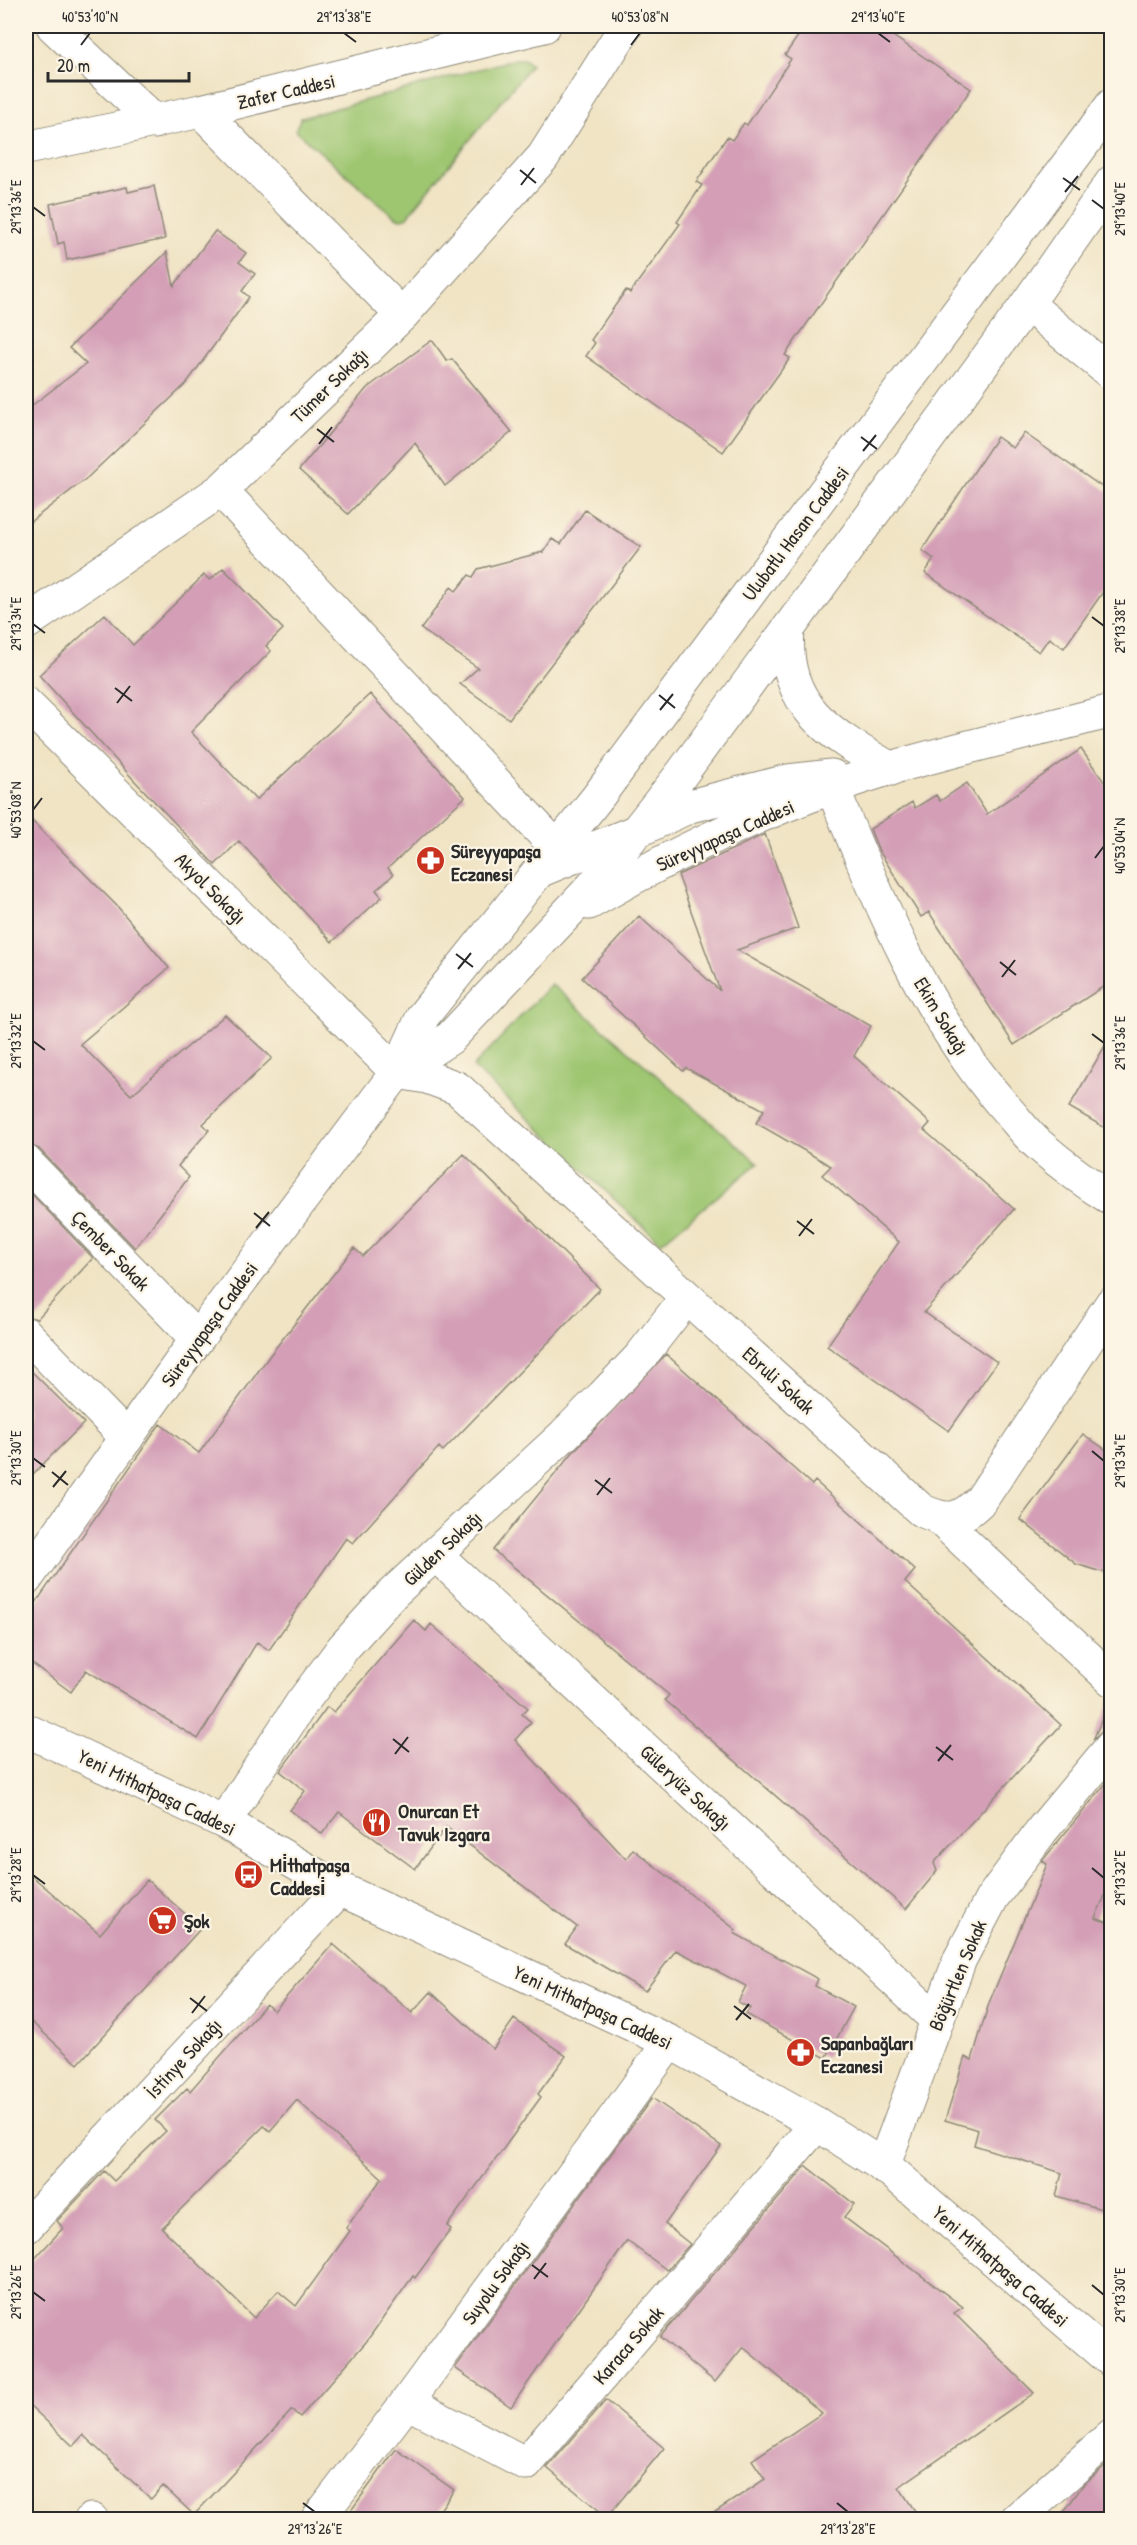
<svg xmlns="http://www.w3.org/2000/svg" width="1137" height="2545" viewBox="0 0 1137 2545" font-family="'Patrick Hand',sans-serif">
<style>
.green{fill:#9ec671;stroke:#64784e;stroke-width:1.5}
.building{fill:#d39eb6;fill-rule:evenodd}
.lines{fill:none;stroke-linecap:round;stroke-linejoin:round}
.street-casing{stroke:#8e8878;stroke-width:35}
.secondary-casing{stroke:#8e8878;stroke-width:35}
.street{stroke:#fff;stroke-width:33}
.secondary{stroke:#fff;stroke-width:33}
.ticks{fill:none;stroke:#2b2b2b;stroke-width:2}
.labels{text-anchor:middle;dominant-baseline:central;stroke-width:4.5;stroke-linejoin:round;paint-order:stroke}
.street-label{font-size:20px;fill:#2b2b2b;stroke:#fcf5e5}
.poi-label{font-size:20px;font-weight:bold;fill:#2b2b2b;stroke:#fcf5e5;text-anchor:start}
.neatline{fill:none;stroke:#2b2b2b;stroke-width:2}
.ticks-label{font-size:15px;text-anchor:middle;fill:#2b2b2b}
</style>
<rect width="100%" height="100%" fill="#fcf5e5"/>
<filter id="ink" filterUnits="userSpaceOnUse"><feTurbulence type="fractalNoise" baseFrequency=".0167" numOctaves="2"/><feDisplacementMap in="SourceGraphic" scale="12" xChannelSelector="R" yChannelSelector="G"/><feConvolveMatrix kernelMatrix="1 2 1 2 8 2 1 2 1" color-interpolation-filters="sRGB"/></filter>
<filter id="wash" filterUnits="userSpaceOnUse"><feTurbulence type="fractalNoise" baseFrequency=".008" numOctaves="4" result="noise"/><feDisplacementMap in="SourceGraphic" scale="24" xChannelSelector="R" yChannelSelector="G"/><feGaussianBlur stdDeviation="1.35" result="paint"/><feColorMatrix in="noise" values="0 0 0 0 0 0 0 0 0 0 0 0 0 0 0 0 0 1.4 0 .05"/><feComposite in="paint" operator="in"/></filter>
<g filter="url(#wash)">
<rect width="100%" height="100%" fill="#f0e4c5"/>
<!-- green -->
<path class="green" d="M515 59H525L531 65 406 218 400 219 394 216 295 130 301 118Z
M551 984 758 1163 661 1243 473 1067Z"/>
<g id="blocks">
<!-- building -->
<path class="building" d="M805 26H878L971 89 785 355 790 358 723 452 586 356 595 343 591 340 626 290 630 293 680 224 677 222 702 185 696 182 727 137 732 140 744 123 747 125 791 59 785 55Z
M154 186 165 239 67 260 64 242 58 244 50 204 127 187 128 192Z
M215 231 246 253 239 262 255 274 242 291 249 297 186 384 87 478 26 525V410L86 364 69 348 167 252 174 286Z
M432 340 447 361 452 359 512 432 445 486 415 443 348 514 299 470 367 388Z
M1024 433 1112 494V579L1064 648 1049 638 1039 652 925 573 934 559 922 550 997 437 1013 448Z
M585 510 641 547 509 719 460 684 478 668 421 629 451 587 456 591 469 575 473 577 478 569 543 552 552 539 561 544Z
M223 568 283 629 266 646 271 651 191 732 256 800 370 694 465 797 388 868 393 875 376 890 382 897 332 942 239 841 215 865 133 779 39 675 105 614 133 645 204 575 210 580Z
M1081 749 1112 793V981L1014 1045 929 912 921 917 879 851 870 829 912 802 915 808 936 795 940 801 967 783 987 814Z
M26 815 118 907 169 968 80 1044 131 1095 225 1015 272 1058 203 1124 209 1130 178 1166 189 1177 135 1248 39 1149 26 1144Z
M765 834 798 928 737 950 871 1026 854 1056 930 1123 924 1130 1014 1209 924 1312 997 1362 949 1431 827 1346 899 1242 822 1175 831 1166 756 1123 764 1110 686 1068 683 1071 582 978 639 916 720 991 678 875Z
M1112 1034V1132L1069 1107Z
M464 1154 600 1289 443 1451 439 1447 353 1543 346 1538 269 1650 257 1642 198 1739 86 1670 71 1692 26 1659V1617L160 1424 199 1453 270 1355 354 1248 363 1256Z
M26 1188 93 1258 37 1319 26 1316Z
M666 1354 812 1485 815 1481 915 1570 905 1582 1061 1725 934 1863 937 1871 906 1909 665 1700 669 1695 493 1550 574 1451Z
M26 1366 84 1423 26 1481Z
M1083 1434 1112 1454V1575L1076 1564 1020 1519Z
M414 1620 426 1631 431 1624 528 1708 522 1714 531 1722 515 1740 626 1859 633 1849 736 1930 734 1933 818 1979 815 1986 854 2007 826 2058 746 2014 750 2008 738 2002 746 1986 676 1950 645 1991 565 1944 577 1927 446 1827 415 1869 339 1812 322 1834 290 1810 305 1791 280 1771 327 1707 334 1712Z
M1111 1698 1112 1728 1105 1729 1093 1740Z
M1112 1776V1880L1095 1918 1112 1924V2212L1056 2196 1062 2173 974 2145 978 2130 945 2120 965 2057 972 2060 989 2003 1047 1864 1042 1861Z
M26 1871 100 1934 147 1880 201 1928 78 2064 26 2017Z
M333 1944 412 2013 431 1992 493 2049 514 2019 566 2056 538 2094 541 2097 447 2226 451 2229 415 2278 413 2276 366 2342 300 2417 292 2410 194 2515 163 2486 151 2499 83 2435 73 2446 26 2402V2268L63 2228 57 2221 104 2171 114 2181 166 2131 155 2120 187 2088 190 2091 266 2004 274 2011ZM297 2100 382 2178 346 2228 350 2231 296 2306 278 2291 254 2318 162 2228 264 2126 270 2131Z
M652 2098 721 2146 665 2224 690 2244 667 2270 627 2241 511 2407 455 2368Z
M806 2166 854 2204 844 2217 963 2307 954 2313 1034 2393 899 2487 921 2520H703L765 2479 752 2460 822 2413 743 2347 715 2382 660 2337Z
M606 2400 664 2448 607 2517 547 2468Z
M396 2449 454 2490 433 2520H344Z
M1112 2460V2520H1058L1083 2485Z"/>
</g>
</g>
<g filter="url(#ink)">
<use href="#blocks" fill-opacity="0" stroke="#8e8878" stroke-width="1.5"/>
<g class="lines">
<defs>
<path id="street" d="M53 26 155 122
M1027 304 1112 374
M402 315 543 157 626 26
M221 490 557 848
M26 623 221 490 402 315 201 111
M26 704 397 1072 427 1077 457 1088 921 1510C949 1523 959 1521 981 1500L1112 1303
M833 789C878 901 927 1019 1008 1111 1018 1122 1027 1135 1039 1145 1061 1164 1086 1183 1112 1199
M26 1162 197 1339
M26 1334 127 1438
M939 1518 1112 1680
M435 1554 937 2020
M224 1822 301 1704 343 1648 392 1594 564 1435 603 1396 641 1356 687 1297
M883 2167 960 1959 992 1898 1042 1830 1112 1746
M26 2227 340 1889
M407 2402 526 2464 817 2124
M91 2520H92
M317 2520 407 2402 670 2042
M1016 2520 1112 2435"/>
<path id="secondary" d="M26 148 201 111 544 26
M788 629C782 707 830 734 891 769
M541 870 637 831 690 806 788 781 832 776
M589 903C684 847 785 800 891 768 964 747 1038 730 1112 711
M397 1072 450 1038 593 886 680 776 1027 304 1112 182
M26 1579 197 1339 397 1072 423 1016 597 798 1112 105
M26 1730 224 1822 340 1889 670 2042 817 2124 891 2171 1112 2361"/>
</defs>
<!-- street casing -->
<use href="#street" class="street-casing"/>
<!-- secondary casing -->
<use href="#secondary" class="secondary-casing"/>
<!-- street -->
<use href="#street" class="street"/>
<!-- secondary -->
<use href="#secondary" class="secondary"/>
</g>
</g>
<!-- ticks -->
<path class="ticks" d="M344 33 356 42M878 33 890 42M81 45 90 33M631 45 640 33M520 170 536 183M1063 178 1080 190M521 185 534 168M1065 192 1078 176M1092 200 1104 209M33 207 45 216M317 429 334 442M861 437 877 449M319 444 332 427M863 451 876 435M1092 617 1104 626M33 624 45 633M115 688 132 701M659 695 675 708M117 703 130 686M660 710 673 694M33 810 42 798M1095 858 1104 846M456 954 473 967M1000 962 1016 975M458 969 471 953M1002 977 1015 960M1092 1034 1104 1043M33 1041 45 1050M254 1213 270 1226M797 1221 814 1234M256 1228 269 1212M799 1236 812 1219M1092 1451 1104 1461M33 1458 45 1467M52 1472 68 1485M595 1480 612 1493M53 1487 66 1471M597 1495 610 1478M393 1739 409 1752M936 1747 953 1760M395 1754 408 1737M938 1761 951 1745M1092 1868 1104 1878M33 1875 45 1884M190 1998 207 2011M734 2006 751 2019M192 2013 205 1996M736 2020 749 2004M532 2265 548 2277M534 2279 546 2263M1092 2285 1104 2295M33 2292 45 2301M303 2503 315 2512M837 2503 848 2512"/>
<!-- icons -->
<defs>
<symbol id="pharmacy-disc" viewBox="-11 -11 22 22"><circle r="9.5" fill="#c8321e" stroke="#fcf5e5"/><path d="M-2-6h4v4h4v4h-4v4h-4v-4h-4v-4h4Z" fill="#fff"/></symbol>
<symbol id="restaurant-disc" viewBox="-11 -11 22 22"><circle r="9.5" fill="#c8321e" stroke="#fcf5e5"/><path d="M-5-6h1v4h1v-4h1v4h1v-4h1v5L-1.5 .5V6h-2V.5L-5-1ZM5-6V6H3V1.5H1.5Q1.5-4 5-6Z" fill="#fff"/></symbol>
<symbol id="bus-disc" viewBox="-11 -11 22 22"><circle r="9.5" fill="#c8321e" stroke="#fcf5e5"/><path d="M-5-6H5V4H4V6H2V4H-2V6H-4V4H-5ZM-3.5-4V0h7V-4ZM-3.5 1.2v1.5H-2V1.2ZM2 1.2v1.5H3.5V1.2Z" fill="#fff"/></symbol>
<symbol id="supermarket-disc" viewBox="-11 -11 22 22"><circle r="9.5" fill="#c8321e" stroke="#fcf5e5"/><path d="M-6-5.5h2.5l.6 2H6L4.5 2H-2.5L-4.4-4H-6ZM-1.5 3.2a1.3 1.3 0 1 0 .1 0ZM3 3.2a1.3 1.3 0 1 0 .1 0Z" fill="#fff"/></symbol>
</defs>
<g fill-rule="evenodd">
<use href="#pharmacy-disc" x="414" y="844" width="33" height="33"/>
<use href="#restaurant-disc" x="360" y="1806" width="33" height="33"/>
<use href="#bus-disc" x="232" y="1858" width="33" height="33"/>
<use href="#supermarket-disc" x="146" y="1904" width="33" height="33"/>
<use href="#pharmacy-disc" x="784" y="2036" width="33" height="33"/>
</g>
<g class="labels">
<!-- street labels -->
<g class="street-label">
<text transform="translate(286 91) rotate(-13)">Zafer Caddesi</text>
<text transform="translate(329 385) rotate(-44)">Tümer Sokağı</text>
<text transform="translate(795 533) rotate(-53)">Ulubatlı Hasan Caddesi</text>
<text transform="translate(725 835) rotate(-24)">Süreyyapaşa Caddesi</text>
<text transform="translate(211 888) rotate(45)">Akyol Sokağı</text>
<text transform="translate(942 1016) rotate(59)">Ekim Sokağı</text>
<text transform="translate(111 1250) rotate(46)">Çember Sokak</text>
<text transform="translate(209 1324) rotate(-54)">Süreyyapaşa Caddesi</text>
<text transform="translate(779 1380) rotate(42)">Ebruli Sokak</text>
<text transform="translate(442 1548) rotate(-43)">Gülden Sokağı</text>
<text transform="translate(686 1787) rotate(43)">Güleryüz Sokağı</text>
<text transform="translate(157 1792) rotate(26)">Yeni Mithatpaşa Caddesi</text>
<text transform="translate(957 1975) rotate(-67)">Böğürtlen Sokak</text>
<text transform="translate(593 2007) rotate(25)">Yeni Mithatpaşa Caddesi</text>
<text transform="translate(183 2058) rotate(-47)">İstinye Sokağı</text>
<text transform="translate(1001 2266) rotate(41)">Yeni Mithatpaşa Caddesi</text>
<text transform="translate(495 2282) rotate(-54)">Suyolu Sokağı</text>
<text transform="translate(628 2345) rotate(-49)">Karaca Sokak</text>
</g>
<!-- poi labels -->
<g class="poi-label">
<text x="451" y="850">Süreyyapaşa<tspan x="451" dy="23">Eczanesi</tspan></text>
<text x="398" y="1810">Onurcan Et<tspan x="398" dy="23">Tavuk Izgara</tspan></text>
<text x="270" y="1864">Mi̇thatpaşa<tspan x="270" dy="23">Caddesi̇</tspan></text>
<text x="184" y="1920">Şok</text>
<text x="821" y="2042">Sapanbağları<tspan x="821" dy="23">Eczanesi</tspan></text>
</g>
</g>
<!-- margin -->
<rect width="1137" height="2545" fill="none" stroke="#fcf5e5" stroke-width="66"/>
<!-- scale -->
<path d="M48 72v9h141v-9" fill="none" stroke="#2b2b2b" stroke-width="3"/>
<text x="57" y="72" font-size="18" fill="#2b2b2b" stroke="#fcf5e5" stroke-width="4.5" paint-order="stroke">20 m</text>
<rect x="33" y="33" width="1071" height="2479" class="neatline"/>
<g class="ticks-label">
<text x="90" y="22">40°53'10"N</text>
<text x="344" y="22">29°13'38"E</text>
<text x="640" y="22">40°53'08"N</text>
<text x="878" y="22">29°13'40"E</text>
<text transform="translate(16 207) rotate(-90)" y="5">29°13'36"E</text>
<text transform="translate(1120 209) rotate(-90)" y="5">29°13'40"E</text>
<text transform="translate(16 624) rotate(-90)" y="5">29°13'34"E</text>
<text transform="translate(1120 626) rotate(-90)" y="5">29°13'38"E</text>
<text transform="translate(16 810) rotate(-90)" y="5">40°53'08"N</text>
<text transform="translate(1120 846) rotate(-90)" y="5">40°53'04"N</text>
<text transform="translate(16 1041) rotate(-90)" y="5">29°13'32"E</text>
<text transform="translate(1120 1043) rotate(-90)" y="5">29°13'36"E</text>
<text transform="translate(16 1458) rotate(-90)" y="5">29°13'30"E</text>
<text transform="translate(1120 1461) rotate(-90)" y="5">29°13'34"E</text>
<text transform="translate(16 1875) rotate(-90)" y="5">29°13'28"E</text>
<text transform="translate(1120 1878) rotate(-90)" y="5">29°13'32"E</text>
<text transform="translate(16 2292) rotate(-90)" y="5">29°13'26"E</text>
<text transform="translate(1120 2295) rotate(-90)" y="5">29°13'30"E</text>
<text x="315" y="2534">29°13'26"E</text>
<text x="848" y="2534">29°13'28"E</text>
</g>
</svg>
